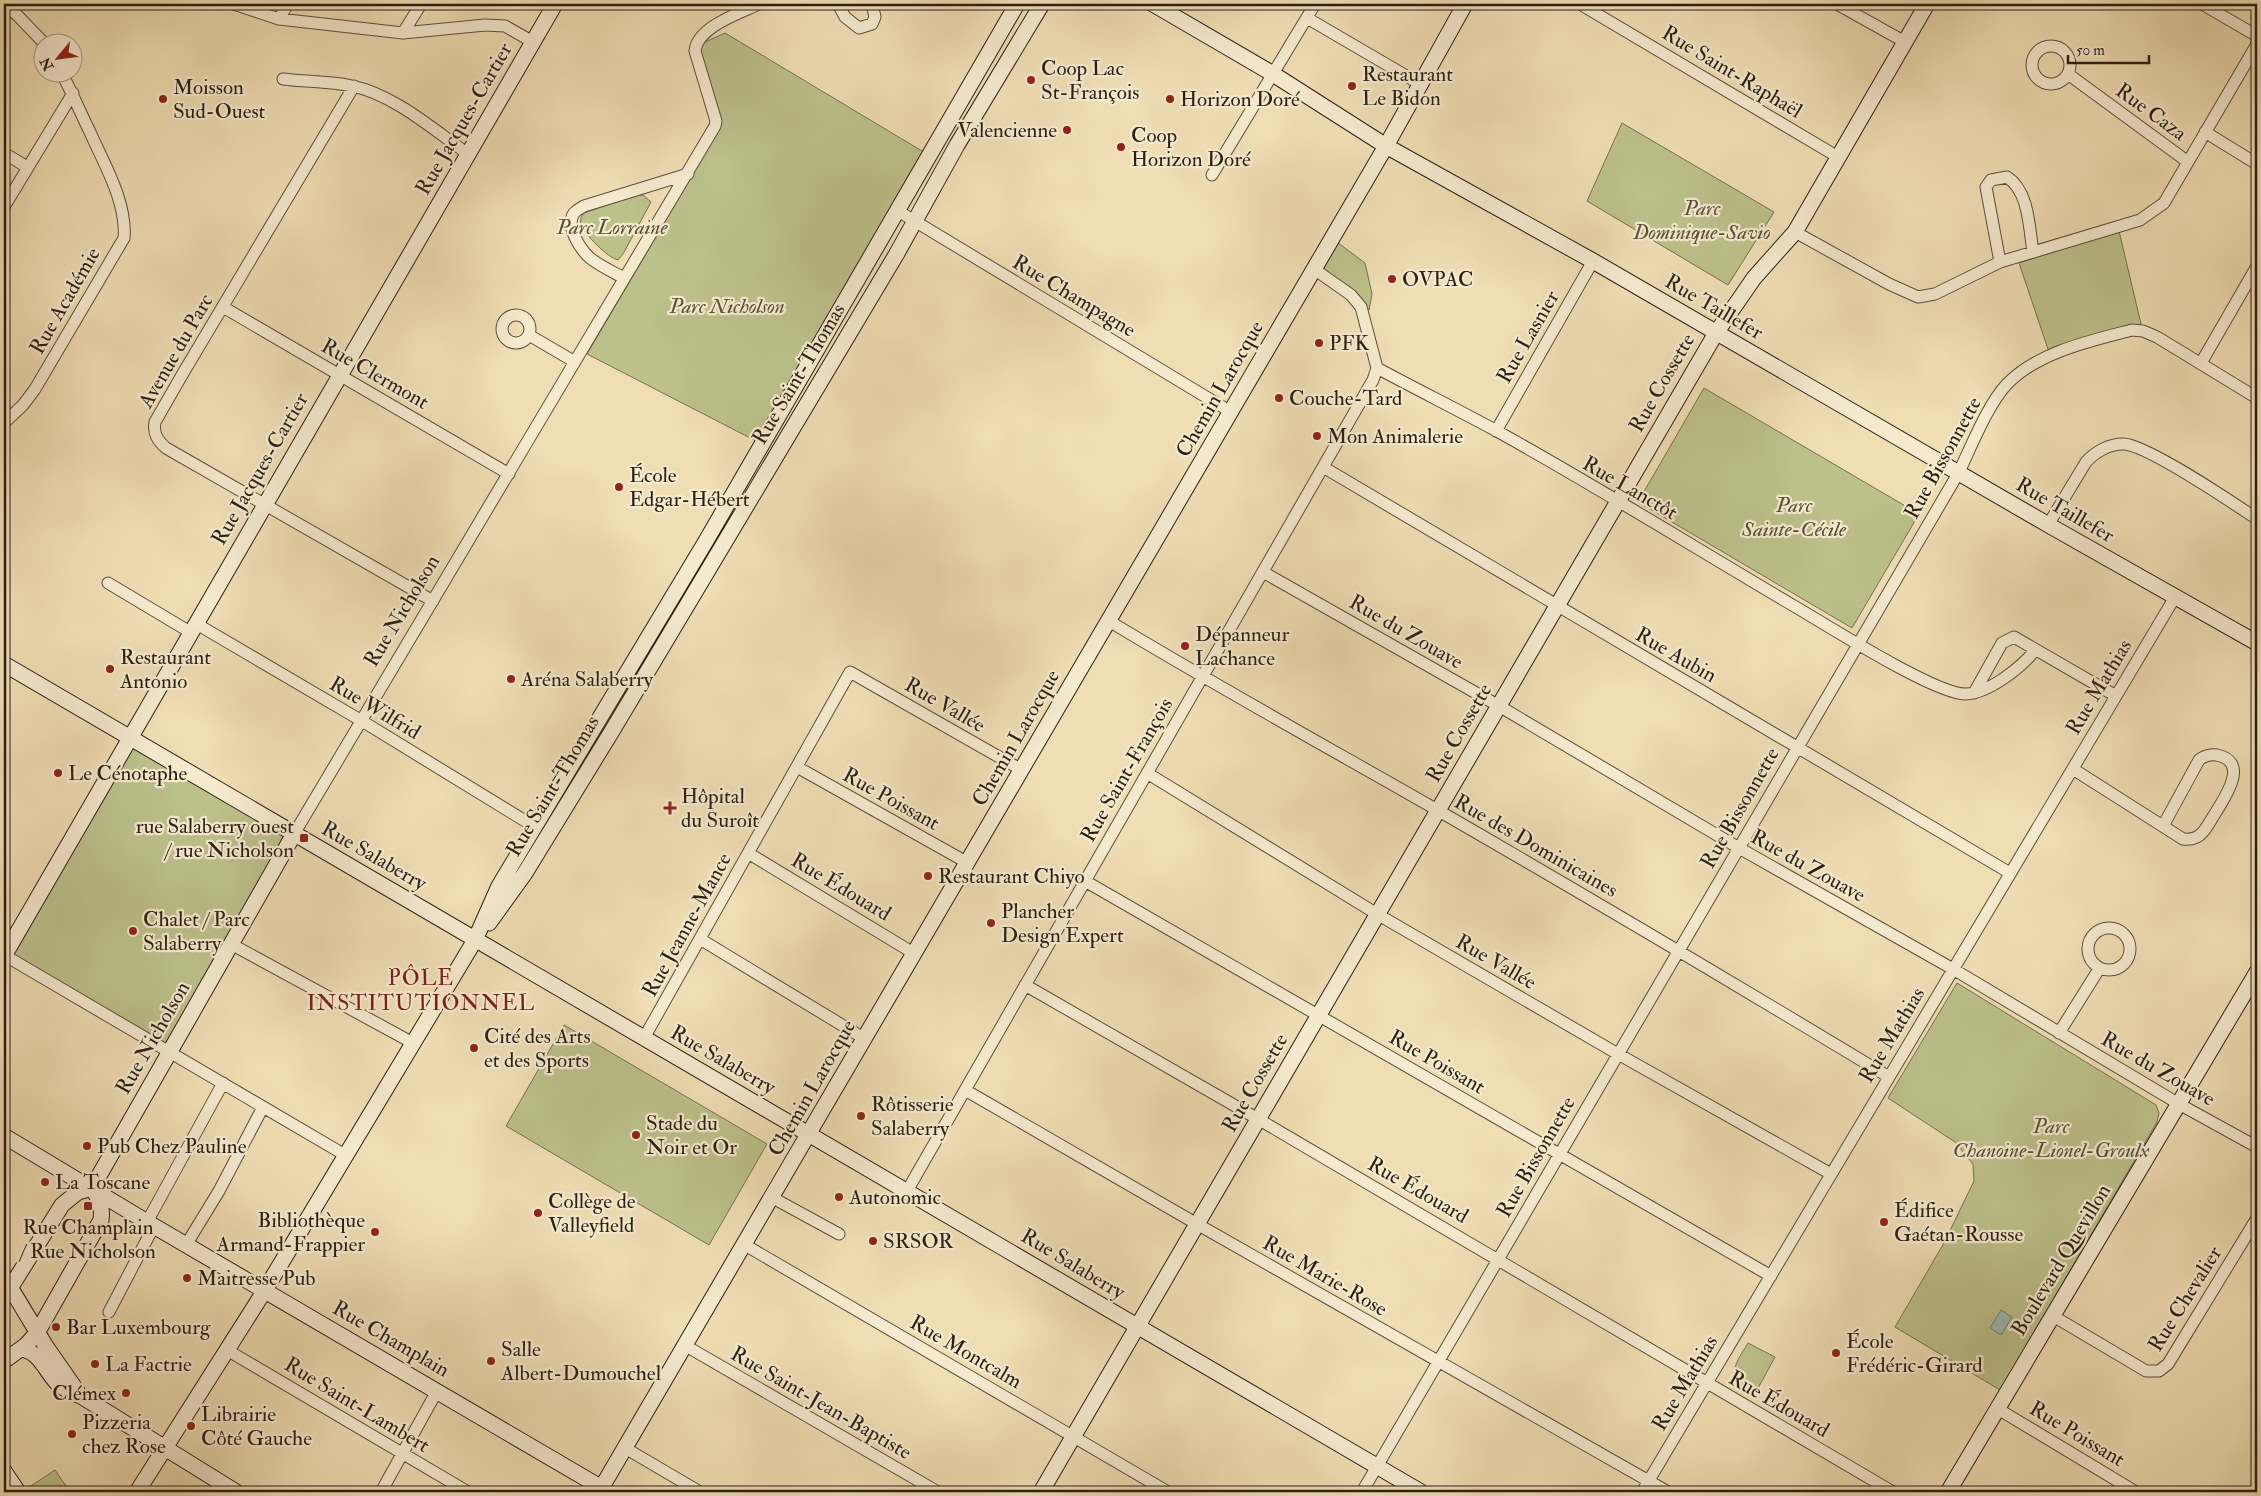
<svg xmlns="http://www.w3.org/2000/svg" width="2261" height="1496" viewBox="0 0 2261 1496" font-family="'IM FELL Double Pica',serif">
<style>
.green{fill:#bcc08b;stroke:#747050}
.water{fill:#9cbab5;stroke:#6f7c75}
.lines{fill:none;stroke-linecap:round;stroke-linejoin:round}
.street-casing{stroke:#5c4e3c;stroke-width:13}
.secondary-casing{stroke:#2b1f14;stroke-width:17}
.street{stroke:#f5e9ce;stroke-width:11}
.secondary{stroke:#f5e9ce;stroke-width:15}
.poi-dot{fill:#8f2418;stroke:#f5e9ce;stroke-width:2}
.labels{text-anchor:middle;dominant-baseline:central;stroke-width:4.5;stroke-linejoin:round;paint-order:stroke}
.poi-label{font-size:21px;fill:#2b1f14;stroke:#f5e9ce;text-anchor:start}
.street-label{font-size:21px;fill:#2b1f14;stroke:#f5e9ce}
.park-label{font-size:21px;font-style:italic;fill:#564f38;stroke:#f5e9ce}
.neighbourhood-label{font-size:22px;letter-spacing:1px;fill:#7a1f14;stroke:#f5e9ce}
</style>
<rect width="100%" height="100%" fill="#efddb4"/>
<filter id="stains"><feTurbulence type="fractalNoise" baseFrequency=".004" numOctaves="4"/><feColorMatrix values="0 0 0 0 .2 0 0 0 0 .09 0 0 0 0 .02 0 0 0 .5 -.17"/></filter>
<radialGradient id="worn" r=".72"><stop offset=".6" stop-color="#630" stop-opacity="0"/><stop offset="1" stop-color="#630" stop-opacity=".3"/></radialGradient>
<!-- green -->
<path class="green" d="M725 33 927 154 758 442 587 354 720 128 695 51 703 43Z
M1622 123 1774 212 1728 285 1587 201Z
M643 195 651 202 623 254 618 260C608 258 584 234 581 224 580 219 581 217 584 213L633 196Z
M2119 231 2141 324 2049 352 2019 263Z
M1337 242 1365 263 1372 294 1369 310 1353 292 1321 271Z
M1704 388 1919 514 1852 628 1638 502Z
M129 737 294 834 169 1052 4 955Z
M1957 983 2156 1105 2159 1113 2157 1122 2000 1390 1895 1327 1944 1243 1974 1181 1973 1164 1955 1142 1888 1098Z
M564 1025 767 1144 709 1245 506 1126Z
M1748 1343 1775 1357 1756 1392C1751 1390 1743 1387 1739 1383 1727 1371 1742 1354 1748 1343Z
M55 1470 66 1486 58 1492H31L28 1488Z"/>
<!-- water -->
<path class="water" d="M2001 1310 2012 1317 2001 1335 1990 1328Z"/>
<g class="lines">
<defs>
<path id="street" d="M234 4 279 19 403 33 485 25 505 26 533 42
M838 4 845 17 859 28 872 24 875 17 872 4
M1580 4 1838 157
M1837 4 1905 42
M2202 4 2257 36
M4 5 17 15 43 42
M1307 18 1420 84
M279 19 288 4
M403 33 421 4
M2032 65a19 19 0 1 1 38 0a19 19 0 1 1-38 0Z
M2068 74 2188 162
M283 79C306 82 329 81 352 86 393 94 434 130 468 154
M354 86 182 375 155 422C153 433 157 440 166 448L433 601
M2205 132 2257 164
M4 153 27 167
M1212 175 1315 4
M4 207 73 93
M898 211 1231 412
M1795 232 1889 284 1918 297 1935 294 2000 262 2140 220 2164 203 2257 44
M2000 262 1986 187 1991 180 2007 177C2029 191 2029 227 2033 252
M1314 269 1351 295 1361 307 1377 368C1416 389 1456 409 1495 430 1596 486 1694 547 1794 606 1825 624 1936 695 1966 694 1989 693 2022 667 2035 650
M624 278C613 272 600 266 590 258 580 249 565 226 574 213 577 210 581 208 584 206L688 174
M223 307 509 474
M502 329a14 14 0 1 1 28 0a14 14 0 1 1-28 0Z
M529 335 575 362
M2201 363 2257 266
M4 423 23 405 35 389 124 238C127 202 104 164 90 132 80 112 72 92 61 72
M1496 431 1593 261
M1323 467 2010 873
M2048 525 2086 462C2095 452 2109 444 2123 444 2146 444 2233 503 2257 519
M1263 572 1499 706 1739 848 1953 969 2179 1104 2257 1147
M108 583 190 632
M1109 621C1218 687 1329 748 1439 811 1590 898 1740 987 1889 1077
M195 623 362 721 535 827
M1974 693 2002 643 2014 637 2116 696
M797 767 968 863
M2073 769 2183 839C2191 840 2198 838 2203 832 2208 826 2212 818 2216 812 2225 797 2250 762 2217 755 2210 754 2205 755 2199 760L2163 826
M1147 773 1377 914 1618 1054 1831 1174
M294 834 715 126 716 121 695 51C697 27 740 13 759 4
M748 853 915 954
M1085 881 1771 1276
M2088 949a21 21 0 1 1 42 0a21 21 0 1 1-42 0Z
M700 939 865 1039
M231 944 413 1043
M4 955 345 1155
M1025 985 1258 1119 1893 1492
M2059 1033 2099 969
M644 1038 850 672 1022 770
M965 1090 1197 1224 1668 1492
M907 1191 1373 380 1377 368
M773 1198 839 1234
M147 1222 223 1083
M186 1245 219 1191 263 1107
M745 1245 1168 1492
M109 1312 154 1226
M2053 1316 2146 1371H2159L2168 1364 2257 1218
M686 1346 938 1492
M227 1350 468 1492
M1998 1409 2136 1492
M625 1448 700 1492
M381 1492 437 1391
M1362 1492 1959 472C1971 447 1988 404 2007 384 2038 352 2090 341 2132 330L2143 331 2157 337 2257 398
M1642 1492 2175 597"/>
<path id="secondary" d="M1153 4 1273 74 1386 146 1593 261 2052 527 2257 643
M4 664 1421 1492
M489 923 525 873 612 731 896 255 957 145 1042 4
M4 956 555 4
M4 1136 147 1222 602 1488
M4 1277 45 1345 77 1391
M4 1298 62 1205 78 1192 92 1188 294 834
M21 1349C39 1351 45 1370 57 1383 64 1390 72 1393 81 1396L236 1492
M4 1361 26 1345 37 1333 101 1220C103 1206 99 1199 92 1188
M4 1471 18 1492
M137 1492 265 1290 475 940 499 886 706 541 1017 4
M599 1492 1386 146 1465 4
M1041 1492 1716 333 1754 278 1795 232 1927 4
M1948 1492 2257 972"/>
</defs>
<!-- street casing -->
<use href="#street" class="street-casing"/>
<!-- secondary casing -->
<use href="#secondary" class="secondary-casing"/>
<!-- street -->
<use href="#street" class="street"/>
<!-- secondary -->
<use href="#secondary" class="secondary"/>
</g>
<!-- markers -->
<g class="poi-dot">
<circle cx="1031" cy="80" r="5"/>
<circle cx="1352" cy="86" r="5"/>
<circle cx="163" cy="99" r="5"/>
<circle cx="1170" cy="99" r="5"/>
<circle cx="1067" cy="130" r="5"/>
<circle cx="1121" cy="147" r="5"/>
<circle cx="1392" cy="279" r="5"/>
<circle cx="1319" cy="343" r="5"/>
<circle cx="1279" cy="398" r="5"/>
<circle cx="1317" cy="436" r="5"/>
<circle cx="619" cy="487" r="5"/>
<circle cx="1185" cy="646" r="5"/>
<circle cx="110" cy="669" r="5"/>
<circle cx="511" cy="679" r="5"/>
<circle cx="58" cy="773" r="5"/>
<path d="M667.5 800.5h5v5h5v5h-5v5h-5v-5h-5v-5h5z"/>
<rect x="299" y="833" width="10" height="10" rx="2.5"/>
<circle cx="928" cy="876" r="5"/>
<circle cx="991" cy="923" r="5"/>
<circle cx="133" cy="931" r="5"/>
<circle cx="474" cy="1048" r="5"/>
<circle cx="861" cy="1116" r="5"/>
<circle cx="636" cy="1135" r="5"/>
<circle cx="87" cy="1146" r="5"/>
<circle cx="45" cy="1182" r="5"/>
<circle cx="839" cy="1197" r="5"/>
<rect x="83" y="1201" width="10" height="10" rx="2.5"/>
<circle cx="538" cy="1213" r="5"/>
<circle cx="1884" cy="1222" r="5"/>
<circle cx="375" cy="1232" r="5"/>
<circle cx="873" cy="1241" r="5"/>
<circle cx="187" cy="1278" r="5"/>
<circle cx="56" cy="1327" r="5"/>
<circle cx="1836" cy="1353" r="5"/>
<circle cx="491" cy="1361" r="5"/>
<circle cx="95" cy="1364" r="5"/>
<circle cx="126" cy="1393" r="5"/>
<circle cx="191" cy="1426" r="5"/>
<circle cx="72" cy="1434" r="5"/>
</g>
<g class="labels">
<!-- poi labels -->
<g class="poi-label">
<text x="1041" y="68">Coop Lac<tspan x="1041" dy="24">St-François</tspan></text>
<text x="1362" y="74">Restaurant<tspan x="1362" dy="24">Le Bidon</tspan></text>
<text x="173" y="87">Moisson<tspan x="173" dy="24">Sud-Ouest</tspan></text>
<text x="1180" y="99">Horizon Doré</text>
<text x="1057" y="130" text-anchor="end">Valencienne</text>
<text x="1131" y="135">Coop<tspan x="1131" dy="24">Horizon Doré</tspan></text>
<text x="1402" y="279">OVPAC</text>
<text x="1329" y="343">PFK</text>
<text x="1289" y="398">Couche-Tard</text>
<text x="1327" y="436">Mon Animalerie</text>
<text x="629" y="475">École<tspan x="629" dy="24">Edgar-Hébert</tspan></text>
<text x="1195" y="634">Dépanneur<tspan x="1195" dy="24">Lachance</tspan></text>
<text x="120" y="657">Restaurant<tspan x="120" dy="24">Antonio</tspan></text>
<text x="521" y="679">Aréna Salaberry</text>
<text x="68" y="773">Le Cénotaphe</text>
<text x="681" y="796">Hôpital<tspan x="681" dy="24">du Suroît</tspan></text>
<text x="294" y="826" text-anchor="end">rue Salaberry ouest<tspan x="294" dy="24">/ rue Nicholson</tspan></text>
<text x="938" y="876">Restaurant Chiyo</text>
<text x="1001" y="911">Plancher<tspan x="1001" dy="24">Design Expert</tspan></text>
<text x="143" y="919">Chalet / Parc<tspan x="143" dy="24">Salaberry</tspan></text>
<text x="484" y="1036">Cité des Arts<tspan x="484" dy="24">et des Sports</tspan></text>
<text x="871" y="1104">Rôtisserie<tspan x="871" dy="24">Salaberry</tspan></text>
<text x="646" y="1123">Stade du<tspan x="646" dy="24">Noir et Or</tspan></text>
<text x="97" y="1146">Pub Chez Pauline</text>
<text x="55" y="1182">La Toscane</text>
<text x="849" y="1197">Autonomic</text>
<text x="548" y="1201">Collège de<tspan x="548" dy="24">Valleyfield</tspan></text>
<text x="1894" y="1210">Édifice<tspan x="1894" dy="24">Gaétan-Rousse</tspan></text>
<text x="365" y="1220" text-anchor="end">Bibliothèque<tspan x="365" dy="24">Armand-Frappier</tspan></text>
<text x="88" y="1227" text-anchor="middle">Rue Champlain<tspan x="88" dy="24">/ Rue Nicholson</tspan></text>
<text x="883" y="1241">SRSOR</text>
<text x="197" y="1278">Maitresse Pub</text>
<text x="66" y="1327">Bar Luxembourg</text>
<text x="1846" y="1341">École<tspan x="1846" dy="24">Frédéric-Girard</tspan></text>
<text x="501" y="1349">Salle<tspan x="501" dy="24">Albert-Dumouchel</tspan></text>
<text x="105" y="1364">La Factrie</text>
<text x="116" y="1393" text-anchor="end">Clémex</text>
<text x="201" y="1414">Librairie<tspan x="201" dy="24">Côté Gauche</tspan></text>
<text x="82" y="1422">Pizzeria<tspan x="82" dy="24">chez Rose</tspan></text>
</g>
<!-- street labels -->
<g class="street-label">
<text transform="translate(1732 72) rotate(31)">Rue Saint-Raphaël</text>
<text transform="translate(2151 112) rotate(36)">Rue Caza</text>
<text transform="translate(464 119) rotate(-60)">Rue Jacques-Cartier</text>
<text transform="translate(1074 296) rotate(31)">Rue Champagne</text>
<text transform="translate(65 301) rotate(-60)">Rue Académie</text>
<text transform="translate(1714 307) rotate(30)">Rue Taillefer</text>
<text transform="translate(1528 337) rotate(-60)">Rue Lasnier</text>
<text transform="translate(176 351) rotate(-60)">Avenue du Parc</text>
<text transform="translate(375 374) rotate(30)">Rue Clermont</text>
<text transform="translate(799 374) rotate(-59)">Rue Saint-Thomas</text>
<text transform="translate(1662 383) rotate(-60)">Rue Cossette</text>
<text transform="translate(1220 389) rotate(-60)">Chemin Larocque</text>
<text transform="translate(1943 458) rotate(-61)">Rue Bissonnette</text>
<text transform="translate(260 469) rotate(-60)">Rue Jacques-Cartier</text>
<text transform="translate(1630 488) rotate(30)">Rue Lanctôt</text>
<text transform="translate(2065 510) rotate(30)">Rue Taillefer</text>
<text transform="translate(402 611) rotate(-59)">Rue Nicholson</text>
<text transform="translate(1406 632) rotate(30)">Rue du Zouave</text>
<text transform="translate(1676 655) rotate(30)">Rue Aubin</text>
<text transform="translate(2099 687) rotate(-59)">Rue Mathias</text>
<text transform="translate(945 705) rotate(30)">Rue Vallée</text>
<text transform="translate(375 708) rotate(31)">Rue Wilfrid</text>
<text transform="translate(1459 733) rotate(-60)">Rue Cossette</text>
<text transform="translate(1016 738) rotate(-60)">Chemin Larocque</text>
<text transform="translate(1127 770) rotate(-60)">Rue Saint-François</text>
<text transform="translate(553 786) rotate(-59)">Rue Saint-Thomas</text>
<text transform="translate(891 799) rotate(29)">Rue Poissant</text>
<text transform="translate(1740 808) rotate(-60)">Rue Bissonnette</text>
<text transform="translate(1536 846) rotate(30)">Rue des Dominicaines</text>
<text transform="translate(374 856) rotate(30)">Rue Salaberry</text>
<text transform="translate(1808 866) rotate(29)">Rue du Zouave</text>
<text transform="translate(841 887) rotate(31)">Rue Édouard</text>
<text transform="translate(687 925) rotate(-61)">Rue Jeanne-Mance</text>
<text transform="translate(1496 962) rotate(30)">Rue Vallée</text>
<text transform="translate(1892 1035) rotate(-59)">Rue Mathias</text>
<text transform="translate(153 1038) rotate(-60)">Rue Nicholson</text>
<text transform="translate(723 1060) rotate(30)">Rue Salaberry</text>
<text transform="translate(1437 1062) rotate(30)">Rue Poissant</text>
<text transform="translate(2158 1069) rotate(30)">Rue du Zouave</text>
<text transform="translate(1255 1083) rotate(-60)">Rue Cossette</text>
<text transform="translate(812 1088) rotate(-60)">Chemin Larocque</text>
<text transform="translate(1536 1157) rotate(-60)">Rue Bissonnette</text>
<text transform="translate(1418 1190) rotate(30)">Rue Édouard</text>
<text transform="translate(2061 1260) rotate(-59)">Boulevard Quevillon</text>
<text transform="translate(1073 1264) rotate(31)">Rue Salaberry</text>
<text transform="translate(1325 1276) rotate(30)">Rue Marie-Rose</text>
<text transform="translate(2185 1299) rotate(-58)">Rue Chevalier</text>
<text transform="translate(391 1339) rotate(30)">Rue Champlain</text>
<text transform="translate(966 1352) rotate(30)">Rue Montcalm</text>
<text transform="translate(1685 1383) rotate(-59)">Rue Mathias</text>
<text transform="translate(821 1403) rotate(30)">Rue Saint-Jean-Baptiste</text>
<text transform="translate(1779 1404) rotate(30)">Rue Édouard</text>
<text transform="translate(357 1405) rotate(31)">Rue Saint-Lambert</text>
<text transform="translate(2077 1434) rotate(31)">Rue Poissant</text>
</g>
<!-- park labels -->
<g class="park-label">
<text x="1702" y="208">Parc<tspan x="1702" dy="24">Dominique-Savio</tspan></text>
<text x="612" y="227">Parc Lorraine</text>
<text x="727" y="306">Parc Nicholson</text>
<text x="1794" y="505">Parc<tspan x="1794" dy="24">Sainte-Cécile</tspan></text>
<text x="2051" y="1126">Parc<tspan x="2051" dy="24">Chanoine-Lionel-Groulx</tspan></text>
</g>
<!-- neighbourhood labels -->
<g class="neighbourhood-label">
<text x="421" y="978">PÔLE<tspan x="421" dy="25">INSTITUTIONNEL</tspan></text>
</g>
</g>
<!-- margin -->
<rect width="2261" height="1496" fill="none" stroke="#efddb4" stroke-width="20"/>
<rect x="5" y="5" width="2251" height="1486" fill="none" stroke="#2b1f14" stroke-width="2.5"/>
<rect x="10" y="10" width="2241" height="1476" fill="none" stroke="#2b1f14"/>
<!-- north arrow -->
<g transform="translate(58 58) rotate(241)"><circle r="24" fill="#f5e9ce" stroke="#a49884"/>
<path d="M0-4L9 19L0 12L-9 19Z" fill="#8f2418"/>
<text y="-8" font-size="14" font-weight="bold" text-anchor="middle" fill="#2b1f14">N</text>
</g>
<!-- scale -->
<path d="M2068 55v8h81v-8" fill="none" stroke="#2b1f14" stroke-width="2.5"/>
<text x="2076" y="55" font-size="15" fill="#2b1f14" stroke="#f5e9ce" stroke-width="4" paint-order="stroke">50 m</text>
<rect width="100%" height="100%" filter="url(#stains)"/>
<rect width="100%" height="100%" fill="url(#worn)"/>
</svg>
